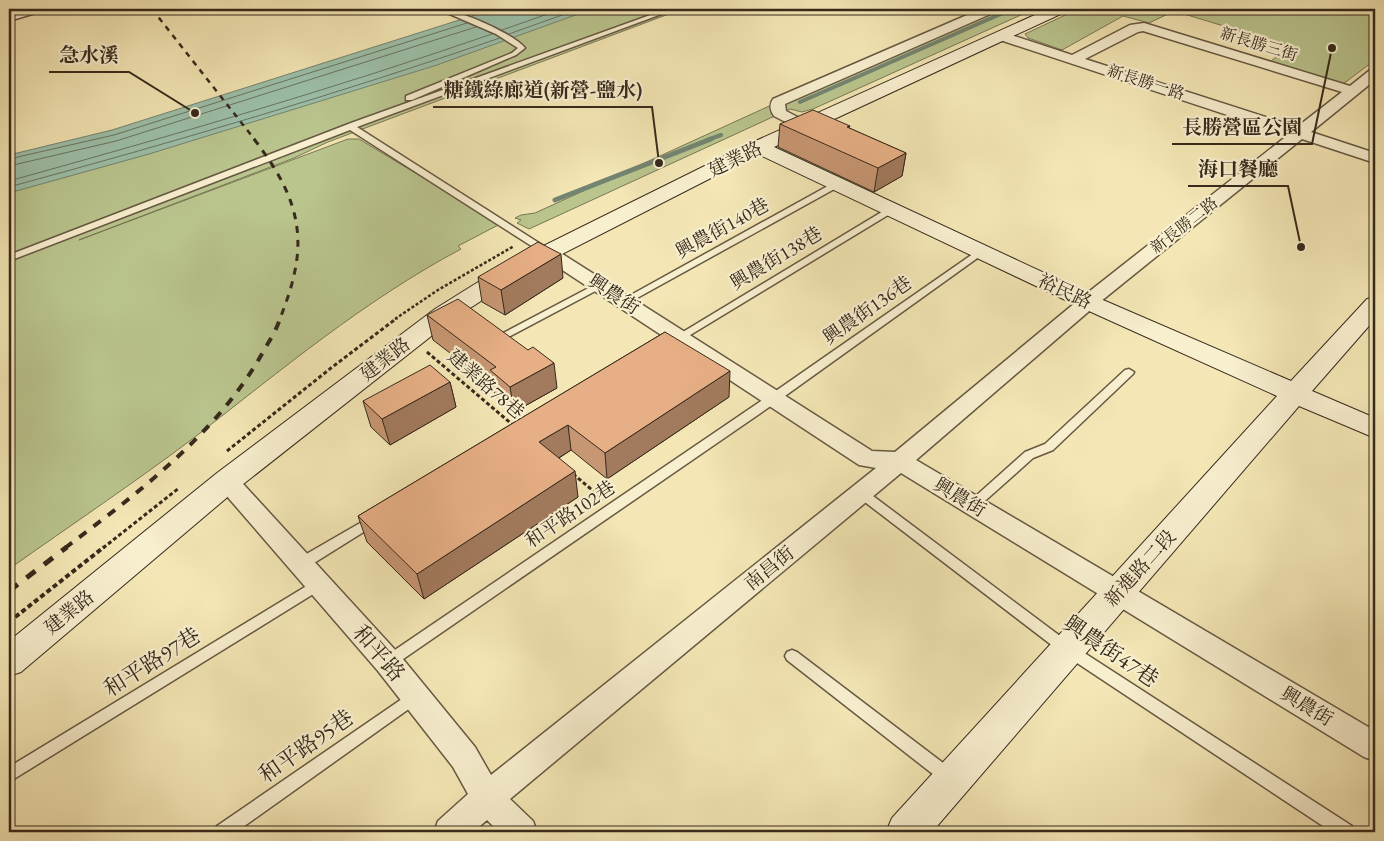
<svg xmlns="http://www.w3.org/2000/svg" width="1384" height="841" viewBox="0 0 1384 841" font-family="'EB Garamond','Noto Serif TC',serif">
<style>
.green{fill:#bac58e;stroke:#787755}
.water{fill:#9cc0aa;stroke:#738471}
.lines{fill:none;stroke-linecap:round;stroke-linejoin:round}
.shore{stroke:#697463;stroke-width:1}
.stream-far1{stroke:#738471;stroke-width:4}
.stream{stroke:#738471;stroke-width:5}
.lane-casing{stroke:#665842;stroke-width:3}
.street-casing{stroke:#665842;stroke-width:3}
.secondary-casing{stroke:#36291c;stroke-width:2}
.path-far2{stroke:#36291c;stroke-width:2.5;stroke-dasharray:3 2;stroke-linecap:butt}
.path-far1{stroke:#36291c;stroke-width:3;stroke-dasharray:4 2.5;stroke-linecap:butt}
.path{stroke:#36291c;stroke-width:4;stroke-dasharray:5 3;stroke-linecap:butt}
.lane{fill:#f8efcf;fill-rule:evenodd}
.street{fill:#f8efcf;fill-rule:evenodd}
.secondary{fill:#f8efcf;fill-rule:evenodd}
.rail-far3{stroke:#36291c;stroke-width:2.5;stroke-dasharray:5.5 5.5;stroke-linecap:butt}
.rail-far2{stroke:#36291c;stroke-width:3;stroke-dasharray:7 7;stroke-linecap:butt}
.rail-far1{stroke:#36291c;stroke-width:4;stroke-dasharray:9 9;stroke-linecap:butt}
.rail{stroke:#36291c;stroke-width:5;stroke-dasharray:11 11;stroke-linecap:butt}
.wall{fill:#c79672;stroke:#36291c}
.shaded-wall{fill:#a27a5d;stroke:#36291c}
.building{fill:#e7af85;stroke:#36291c}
.labels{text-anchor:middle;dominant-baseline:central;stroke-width:4.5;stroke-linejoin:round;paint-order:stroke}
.far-street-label{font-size:16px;fill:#36291c;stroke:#f8efcf}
.street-label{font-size:19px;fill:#36291c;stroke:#f8efcf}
.near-street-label{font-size:22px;fill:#36291c;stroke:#f8efcf}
.leader{fill:none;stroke:#36291c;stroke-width:2}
.callout-dot{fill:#36291c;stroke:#f8efcf;stroke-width:2}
.callout-label{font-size:20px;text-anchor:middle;font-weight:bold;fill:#36291c;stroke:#f8efcf;stroke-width:4.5;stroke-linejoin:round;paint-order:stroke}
</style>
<rect width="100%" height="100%" fill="#f4e7b5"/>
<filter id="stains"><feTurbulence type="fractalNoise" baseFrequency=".004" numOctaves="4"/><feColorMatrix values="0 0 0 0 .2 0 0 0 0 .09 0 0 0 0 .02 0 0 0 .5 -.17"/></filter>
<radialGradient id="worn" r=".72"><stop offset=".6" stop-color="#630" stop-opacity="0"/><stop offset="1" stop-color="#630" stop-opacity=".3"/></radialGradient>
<!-- green -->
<path class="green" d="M570 9H682L328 142 294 158 79 240 348 139H359L500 224 458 246 461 249C365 300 280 371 195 437 134 483 71 525 9 569V181Z
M993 9H1034L813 109 802 112 790 109 529 229 517 223 521 220 515 218 521 215 535 213 789 97Z
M1078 9H1375V60L1343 84 1271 61 1290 46 1174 11 1149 23 1123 16 1062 50 1028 38 1025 34Z"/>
<!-- water -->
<path class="water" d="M494 9H592L437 65 149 154 9 193V155L112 130Z"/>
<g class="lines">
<!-- shore -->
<path class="shore" d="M502 30 562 9
M509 34 579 9
M9 159 114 135 467 23
M9 166 116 141 476 27
M9 181C171 136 333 89 492 34
M9 187C174 142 338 94 500 38"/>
<!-- stream-far1 -->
<path class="stream-far1" d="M800 102 1012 9
M707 140 721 135"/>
<!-- stream -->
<path class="stream" d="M555 200 711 139"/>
<defs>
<path id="lane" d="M40 9H49L9 21V17Z
M438 9C456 8 514 34 525 48L516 55 412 100H406V96L512 53 518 48 496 34Z
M667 9H675L357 127 550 250V254H544L350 130 9 261V255L351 123Z
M835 182 838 183V187L628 303H622L620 301Z
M890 207 894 210 893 212 677 343H669L668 341Z
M980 249 985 252 983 254 778 401 393 666 388 668 383 666 381 662 383 658 770 395Z
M600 282 605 285 603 287 499 342H491L490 340Z
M1129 369 1134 372 1133 374 1053 450 1033 458 977 508H969L967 505 969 502 1025 452 1045 444 1125 370Z
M861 489 865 490 1072 645 1352 826 1354 832H1332L1062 653 857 496 855 493 857 490Z
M374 515 378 517 380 520 378 523 306 568 301 569 296 568 294 564 296 560Z
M318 579 323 580 325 584 323 588 9 782V767Z
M792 650 797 652 955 772 957 777 955 782 949 784 943 782 787 660 785 656 787 652Z
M415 690 420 691 422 696 420 701 236 832H215L217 826Z"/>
<path id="street" d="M981 9H997L995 12 785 104 786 111 811 124 814 127 811 130H801L774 116C770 110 769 105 773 99Z
M1144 23 1350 86 1370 70 1375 69V80L1311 132 1375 153V163L1302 139 1095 306 916 460 1375 731V761L1364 757 901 473 510 799 533 821 537 832H499L487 820 473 832H434L438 821 468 794 453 767 378 671 219 487 215 481 219 475 227 472 235 475 398 653 475 747 491 775 876 468 859 465 541 256 538 252 541 248 547 246 553 248 872 451 895 452 1081 298 1288 135 997 39 995 36 1002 32 1072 55 1130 25ZM1143 31 1342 92 1297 127 1085 59 1138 32Z"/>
<path id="secondary" d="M1048 9H1068L1065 12 774 147 1096 297 1291 381 1367 299 1375 297V319L1312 391 1375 418V438L1299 406 932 832H886L892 818 1277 396 1080 307 758 154 523 274 453 319 237 489 21 672 9 676V641L217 473 435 309 507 264 751 143Z"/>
</defs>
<!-- lane casing -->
<use href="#lane" class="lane-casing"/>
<!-- street casing -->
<use href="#street" class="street-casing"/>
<!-- secondary casing -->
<use href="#secondary" class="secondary-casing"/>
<!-- path-far2 -->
<path class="path-far2" d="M395 319 438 290 514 246"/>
<!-- path-far1 -->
<path class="path-far1" d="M427 352 514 426
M227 451 331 368 397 318
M573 474 603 499
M103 548 179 488"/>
<!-- path -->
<path class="path" d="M9 622 104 547"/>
<!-- lane -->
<use href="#lane" class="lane"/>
<!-- street -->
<use href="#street" class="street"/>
<!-- secondary -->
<use href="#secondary" class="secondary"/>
<!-- rail-far3 -->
<path class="rail-far3" d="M152 9 255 140"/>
<!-- rail-far2 -->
<path class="rail-far2" d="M254 139C286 181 307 220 294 275 291 290 285 305 280 319"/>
<!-- rail-far1 -->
<path class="rail-far1" d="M65 548C138 493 218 433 263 352 269 341 277 330 280 318"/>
<!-- rail -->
<path class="rail" d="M9 591 67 547"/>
</g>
<!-- wall -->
<path class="wall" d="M780 124 850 126 849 128 906 153 902 176 874 192 778 147Z
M478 277 563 278 505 315 482 302Z
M427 315 557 388 514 412 495 396 493 386 433 340Z
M665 332 729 397 607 479 571 450 559 458 578 497 424 599 367 542 358 516Z
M450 382 456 407 390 445 371 427 363 401Z"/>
<!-- shaded-wall -->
<path class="shaded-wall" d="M906 153 902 176 874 192 878 168Z
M561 254 563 278 505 315 501 290Z
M554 363 557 388 514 412 510 387Z
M730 371 729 397 607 479 605 453Z
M450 382 456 407 390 445 382 419Z
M568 425 571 450 543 468 539 442Z
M575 471 578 497 424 599 417 574Z"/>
<!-- building -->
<path class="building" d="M813 110 850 126 847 127 906 153 878 168 780 124Z
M538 242 561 254 501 290 478 277Z
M458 299 528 350 533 347 554 363 510 387 490 370 496 367 427 315Z
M665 332 730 371 605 453 568 425 539 442 575 471 417 574 358 516Z
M430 365 450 382 382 419 363 401Z"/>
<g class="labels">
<!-- far-street labels -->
<g class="far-street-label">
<text transform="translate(1259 44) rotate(17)">新長勝三街</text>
<text transform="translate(1146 82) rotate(18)">新長勝一路</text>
<text transform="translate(1184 225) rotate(-38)">新長勝二路</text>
</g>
<!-- street labels -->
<g class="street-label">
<text transform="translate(735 159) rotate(-26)">建業路</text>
<text transform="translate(722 228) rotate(-29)">興農街140巷</text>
<text transform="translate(776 258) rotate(-31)">興農街138巷</text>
<text transform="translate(1065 291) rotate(25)">裕民路</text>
<text transform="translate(614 294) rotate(33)">興農街</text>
<text transform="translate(867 310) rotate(-35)">興農街136巷</text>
<text transform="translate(385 359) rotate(-38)">建業路</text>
<text transform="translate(486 384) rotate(41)">建業路78巷</text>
<text transform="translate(960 497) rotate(31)">興農街</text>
<text transform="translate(570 514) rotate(-34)">和平路102巷</text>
<text transform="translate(769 568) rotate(-39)">南昌街</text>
<text transform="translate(1140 568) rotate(-48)">新進路二段</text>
<text transform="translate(69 612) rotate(-39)">建業路</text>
<text transform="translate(1307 706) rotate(31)">興農街</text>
</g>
<!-- near-street labels -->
<g class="near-street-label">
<text transform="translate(1111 651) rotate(34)">興農街47巷</text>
<text transform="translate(379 653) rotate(49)">和平路</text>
<text transform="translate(152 662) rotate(-32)">和平路97巷</text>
<text transform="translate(306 746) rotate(-35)">和平路95巷</text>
</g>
</g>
<!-- callouts -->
<path class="leader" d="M195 113L129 72H49M659 163L652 107H433M1332 48L1312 144H1172M1301 247L1288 186H1188"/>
<g class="callout-dot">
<circle cx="195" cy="113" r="5"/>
<circle cx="659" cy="163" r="5"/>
<circle cx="1332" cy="48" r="5"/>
<circle cx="1301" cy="247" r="5"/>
</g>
<g class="callout-label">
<text x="89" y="62">急水溪</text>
<text x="543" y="97">糖鐵綠廊道(新營-鹽水)</text>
<text x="1242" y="134">長勝營區公園</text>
<text x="1238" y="176">海口餐廳</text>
</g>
<!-- margin -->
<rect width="1384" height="841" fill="none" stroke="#f4e7b5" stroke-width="30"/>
<rect x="10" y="10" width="1364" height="821" fill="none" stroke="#36291c" stroke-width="2.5"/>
<rect x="15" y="15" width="1354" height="811" fill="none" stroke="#36291c"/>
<rect width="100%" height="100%" filter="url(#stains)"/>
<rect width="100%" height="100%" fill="url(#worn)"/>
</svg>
